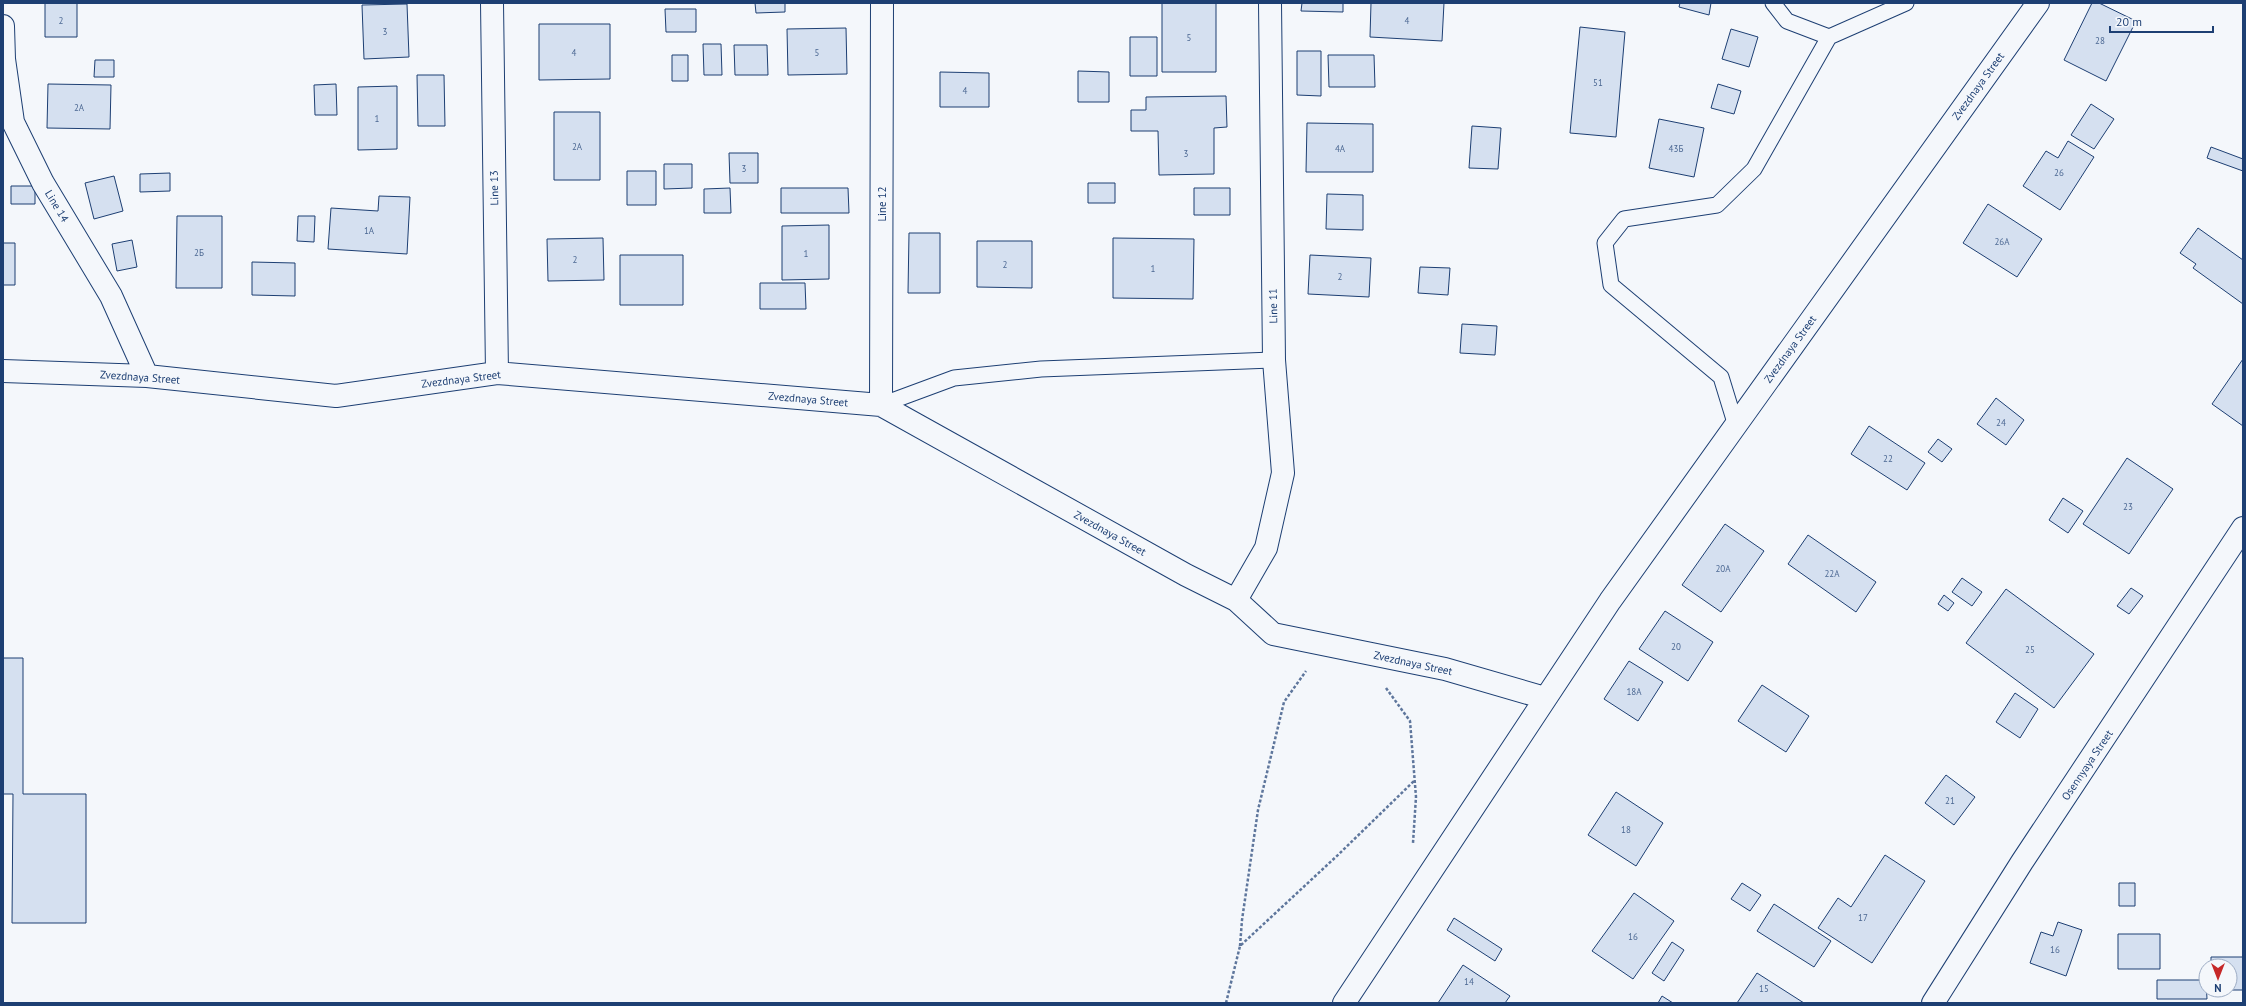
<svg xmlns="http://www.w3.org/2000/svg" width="2246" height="1006" viewBox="0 0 2246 1006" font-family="'PT Sans',sans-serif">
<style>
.building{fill:#d5e0f0;stroke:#1d3f73}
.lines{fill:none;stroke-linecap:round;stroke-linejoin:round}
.service-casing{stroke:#1d3f73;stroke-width:17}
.minor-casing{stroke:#1d3f73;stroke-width:24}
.path{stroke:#5e769c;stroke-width:2.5;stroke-dasharray:3 2;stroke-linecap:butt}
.service{stroke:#f4f7fb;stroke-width:15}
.minor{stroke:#f4f7fb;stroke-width:22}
.labels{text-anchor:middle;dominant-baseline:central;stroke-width:3;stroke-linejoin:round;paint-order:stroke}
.number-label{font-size:9px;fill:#4b6792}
.street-label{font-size:11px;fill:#1d3f73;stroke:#f4f7fb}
</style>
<rect width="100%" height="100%" fill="#f4f7fb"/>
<!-- building -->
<path class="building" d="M45 3H77V37H45Z
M755 3H785V12L756 13Z
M1162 3H1216V72H1162Z
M1302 3H1343V12L1301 11Z
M1371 3H1444L1442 41 1370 37Z
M1680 3H1711L1709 15 1679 7Z
M2092 3H2099L2136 21 2106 81 2064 60Z
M407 4 409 57 364 59 362 5Z
M665 9H696V32H666Z
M539 24H610V79L539 80Z
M1580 27 1625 32 1616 137 1570 133Z
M846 28 847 74 788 75 787 29Z
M1731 29 1758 37 1749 67 1722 59Z
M1130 37H1157V76H1130Z
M703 44H721L722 75H704Z
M734 45H767L768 75H735Z
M1297 51H1321V96L1297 95Z
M672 55H688V81H672Z
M1328 55H1374L1375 87H1329Z
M95 60H114V77H94Z
M1078 71 1109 72V102H1078Z
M940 72 989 73V107H940Z
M417 75H444L445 126H418Z
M48 84 111 85 110 129 47 128Z
M336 84 337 115H315L314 85Z
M1718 84 1741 91 1734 114 1711 108Z
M397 86V149L358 150V87Z
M1226 96 1227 127 1214 128V174L1159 175 1158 131H1131V110H1146V97Z
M2091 104 2114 119 2094 149 2071 135Z
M554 112H600V180H554Z
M1659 119 1704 128 1694 177 1649 168Z
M1307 123 1373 124V172H1306Z
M1472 126 1501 128 1498 169 1469 168Z
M2068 141 2094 157 2060 210 2023 186 2046 151 2058 158Z
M2211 147 2243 159V171L2207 158Z
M729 153H758V183H730Z
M664 164H692V188L664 189Z
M627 171H656V205H627Z
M170 173V191L140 192V174Z
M114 176 123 211 94 219 85 183Z
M1088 183H1115V203H1088Z
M11 186H35V204H11Z
M730 188 731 213H704V189Z
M781 188H848L849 213H781Z
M1194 188H1230V215H1194Z
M1327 194 1363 195V230L1326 229Z
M379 196 410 197 407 254 328 249 331 208 378 211Z
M1988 204 2042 239 2017 277 1963 243Z
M177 216H222V288H176Z
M298 216H315L314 242 297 241Z
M829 225V279L782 280V226Z
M2198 228 2243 260V304L2193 268 2196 264 2180 253Z
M909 233H940V293H908Z
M603 238 604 280 548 281 547 239Z
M1113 238 1194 239 1193 299 1113 298Z
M132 240 137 267 117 271 112 244Z
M977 241H1032V288L977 287Z
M3 243H15V285H3Z
M620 255H683V305H620Z
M1310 255 1371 258 1369 297 1308 294Z
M252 262 295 263V296L252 295Z
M1420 267 1450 268 1448 295 1418 293Z
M760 283H805L806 309H760Z
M1462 324 1497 326 1495 355 1460 353Z
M2243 359V426L2212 404Z
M1996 398 2024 420 2006 445 1977 424Z
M1869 426 1925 463 1907 490 1851 454Z
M1938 439 1952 449 1942 462 1928 452Z
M2127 458 2173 489 2129 554 2083 524Z
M2063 498 2083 511 2068 533 2049 520Z
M1725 524 1764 551 1721 612 1682 585Z
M1808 535 1876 582 1856 612 1788 564Z
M1962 578 1982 592 1972 606 1952 592Z
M2131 588 2143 596 2129 614 2117 606Z
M2006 589 2094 654 2054 708 1966 643Z
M1944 595 1954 603 1948 611 1938 604Z
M1665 611 1713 642 1688 681 1639 649Z
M3 658H23V794H86V923H12L13 794H3Z
M1629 661 1663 682 1638 721 1604 699Z
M1762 685 1809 716 1786 752 1738 721Z
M2015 693 2038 709 2020 738 1996 722Z
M1946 775 1975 797 1954 825 1925 803Z
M1616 792 1663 823 1636 866 1588 835Z
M1885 855 1925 881 1872 963 1818 928 1838 898 1851 907Z
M1742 883 1761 895 1750 911 1731 899Z
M2119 883H2135V906H2119Z
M1634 893 1674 921 1633 979 1592 951Z
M1774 904 1831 941 1814 967 1757 931Z
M1454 918 1502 949 1495 961 1447 930Z
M2058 922 2082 930 2066 976 2030 963 2041 932 2053 936Z
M2118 934H2160V969H2118Z
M1672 942 1684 950 1664 981 1652 973Z
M2211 957H2243V990H2230V966H2211Z
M1463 965 1510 996 1505 1003H1438Z
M1757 973 1804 1003H1737Z
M2157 980H2206L2207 999H2157Z
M1662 996 1673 1003H1658Z"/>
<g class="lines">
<defs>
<path id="service" d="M1773 3 1787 21 1829 37 1906 3
M881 405 954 378 1041 369 1274 360
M1736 426 1721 377 1611 285 1605 243 1624 219 1717 205 1754 169 1829 37"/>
<path id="minor" d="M492 3 497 373
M3 26 4 59 13 122 43 183 111 296 147 376
M3 371 147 376 336 396 497 373 881 405 1186 575 1236 600 1273 634 1445 669 1545 698
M881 405 882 3
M1236 600 1266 548 1283 473 1274 360 1270 3
M1344 1003 1610 601 2038 3
M1933 1003 2022 862 2243 528"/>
</defs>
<!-- service casing -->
<use href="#service" class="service-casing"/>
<!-- minor casing -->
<use href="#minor" class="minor-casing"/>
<!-- path -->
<path class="path" d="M1386 688 1410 721 1416 797 1413 843
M1240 946 1242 920 1258 810 1284 702 1306 671
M1226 1003 1240 946 1339 854 1415 780"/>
<!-- service -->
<use href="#service" class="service"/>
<!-- minor -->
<use href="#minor" class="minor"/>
</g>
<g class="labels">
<!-- number labels -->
<g class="number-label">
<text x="61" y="20">2</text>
<text x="1407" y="20">4</text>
<text x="385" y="31">3</text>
<text x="1189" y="37">5</text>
<text x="2100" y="40">28</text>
<text x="574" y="52">4</text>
<text x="817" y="52">5</text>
<text x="1598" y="82">51</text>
<text x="965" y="90">4</text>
<text x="79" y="107">2А</text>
<text x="377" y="118">1</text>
<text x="577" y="146">2А</text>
<text x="1340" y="148">4А</text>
<text x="1676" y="148">43Б</text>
<text x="1186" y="153">3</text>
<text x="744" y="168">3</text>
<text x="2059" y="172">26</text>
<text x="369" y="230">1А</text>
<text x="2002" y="241">26А</text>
<text x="199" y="252">2Б</text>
<text x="806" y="253">1</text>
<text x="575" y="259">2</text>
<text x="1005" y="264">2</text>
<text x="1153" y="268">1</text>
<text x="1340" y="276">2</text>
<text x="2001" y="422">24</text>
<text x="1888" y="458">22</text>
<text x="2128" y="506">23</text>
<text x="1723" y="568">20А</text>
<text x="1832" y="573">22А</text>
<text x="1676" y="646">20</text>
<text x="2030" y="649">25</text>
<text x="1634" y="691">18А</text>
<text x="1950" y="800">21</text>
<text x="1626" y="829">18</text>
<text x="1863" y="917">17</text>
<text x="1633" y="936">16</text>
<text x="2055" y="949">16</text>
<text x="1469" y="981">14</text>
<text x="1764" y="988">15</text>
</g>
<!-- street labels -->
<g class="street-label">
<text transform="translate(1978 86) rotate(-54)">Zvezdnaya Street</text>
<text transform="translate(494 188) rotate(-91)">Line 13</text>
<text transform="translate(882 204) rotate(-90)">Line 12</text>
<text transform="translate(57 206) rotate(59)">Line 14</text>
<text transform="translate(1273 306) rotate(-91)">Line 11</text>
<text transform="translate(1790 349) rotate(-54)">Zvezdnaya Street</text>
<text transform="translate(140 377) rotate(4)">Zvezdnaya Street</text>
<text transform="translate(461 379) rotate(-7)">Zvezdnaya Street</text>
<text transform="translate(808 399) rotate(5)">Zvezdnaya Street</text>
<text transform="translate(1110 533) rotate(29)">Zvezdnaya Street</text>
<text transform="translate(1413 663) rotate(12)">Zvezdnaya Street</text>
<text transform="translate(2087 765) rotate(-56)">Osennyaya Street</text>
</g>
</g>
<!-- border -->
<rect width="2246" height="1006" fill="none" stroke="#1d3f73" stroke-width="8"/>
<!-- north arrow -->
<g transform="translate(2218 978) rotate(180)"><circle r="19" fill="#f4f7fb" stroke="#9eadc5"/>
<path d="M0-3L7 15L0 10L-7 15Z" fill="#c62828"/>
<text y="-6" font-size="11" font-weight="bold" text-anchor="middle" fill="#1d3f73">N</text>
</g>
<!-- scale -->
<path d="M2110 26v6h103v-6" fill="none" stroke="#1d3f73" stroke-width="2"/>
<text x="2116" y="26" font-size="12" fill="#1d3f73" stroke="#f4f7fb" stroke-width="3" paint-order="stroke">20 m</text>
</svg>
